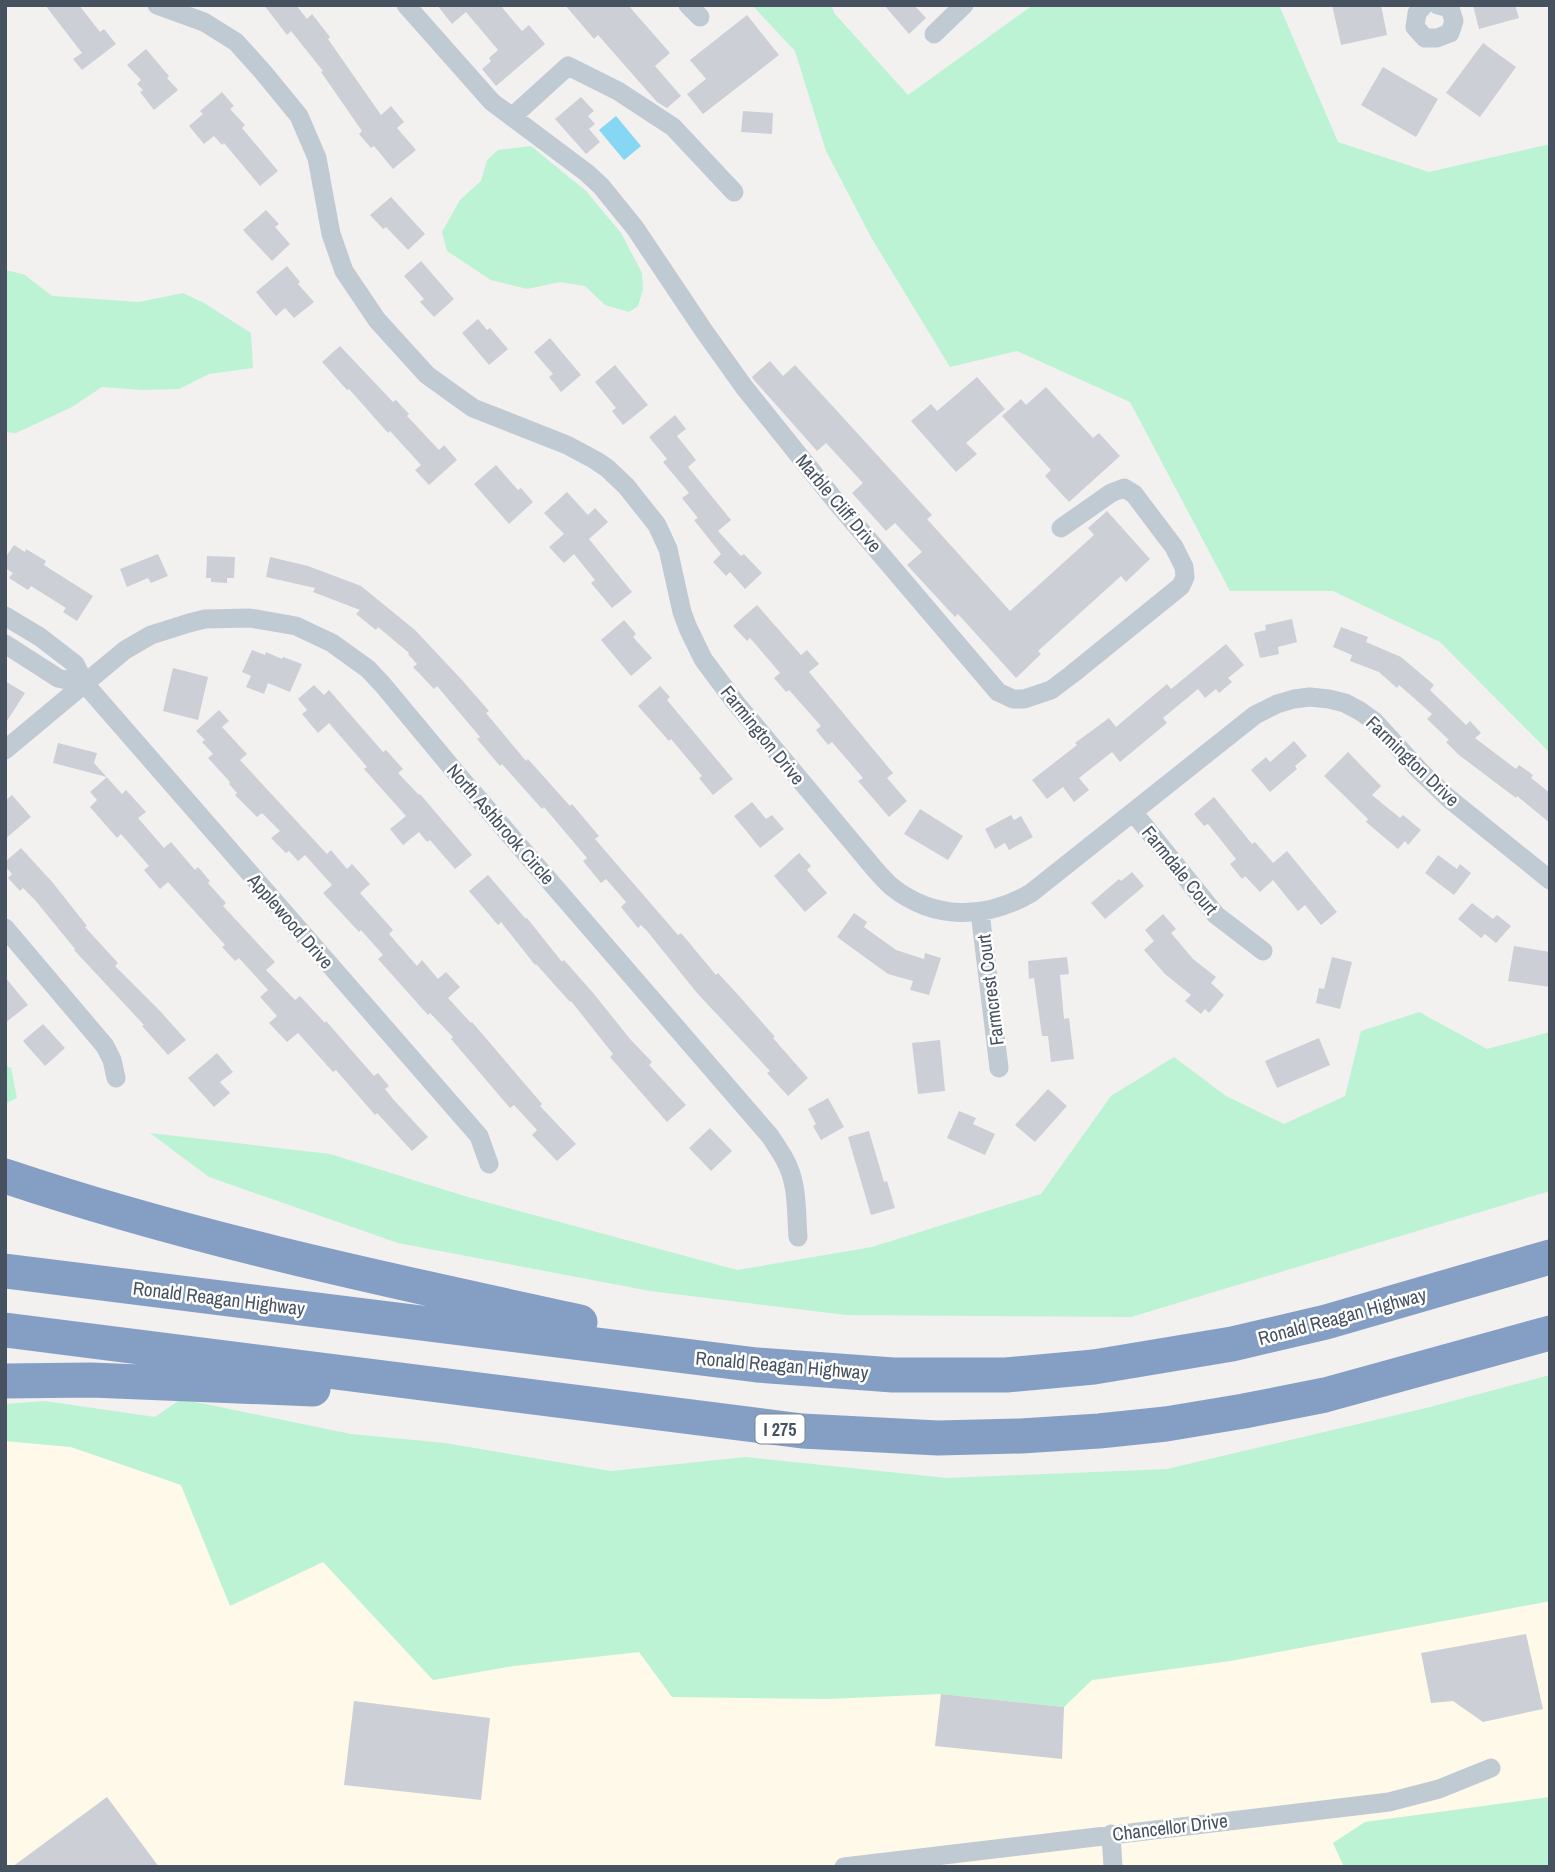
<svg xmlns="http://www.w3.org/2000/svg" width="1555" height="1872" viewBox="0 0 1555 1872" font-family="'Archivo Narrow',sans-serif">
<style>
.commercial{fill:#fef9e9}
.green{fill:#bbf3d4}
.water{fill:#85d7f4}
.building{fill:#cccfd6}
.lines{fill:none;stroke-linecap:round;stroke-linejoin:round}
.minor{stroke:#c0cad3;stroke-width:19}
.motorway{stroke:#849fc3;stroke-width:35}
.labels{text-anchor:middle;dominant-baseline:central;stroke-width:5;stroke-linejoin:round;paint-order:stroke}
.shield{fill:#fff;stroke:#7e8690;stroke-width:2}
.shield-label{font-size:18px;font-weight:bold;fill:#465260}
.street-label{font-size:19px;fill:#465260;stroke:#fff}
</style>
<rect width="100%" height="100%" fill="#f3f0f0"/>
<!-- commercial -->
<path class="commercial" d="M5 1441 71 1447 181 1485 230 1605 323 1561 433 1680 513 1666 639 1652 1092 1680 1230 1661 1550 1601V1797L1365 1822 1333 1843 1344 1867H5Z"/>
<!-- green -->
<path class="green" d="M752 5H831L835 14 908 95 1033 5H1279L1338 142 1429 172 1550 144V753L1440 642 1333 591H1230L1130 402 1017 351 950 367 872 239 826 151 795 51Z
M531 146 586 191 621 233 642 273 643 290 638 306 629 312 605 305 585 286 560 282 527 289 491 280 447 251 442 232 460 200 481 181 487 160 498 150Z
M5 271H11L25 275 52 296 139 302 183 293 204 303 251 333 253 368 209 374 179 389 142 390 102 387 72 407 16 433 5 432Z
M1419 1012 1487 1049 1550 1032V1191L1131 1317 846 1315 650 1291 398 1243 209 1177 150 1133 330 1154 471 1198 737 1270 872 1247 1041 1194 1111 1096 1174 1057 1226 1096 1284 1124 1345 1096 1361 1031Z
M5 1065 11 1068 17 1098 7 1103H5Z
M1550 1375V1601L1230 1661 1092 1680 1064 1707 941 1694 828 1699 672 1697 639 1652 513 1666 433 1680 323 1562 230 1606 181 1485 71 1447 5 1441V1404L45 1401 155 1417 181 1399 351 1434 445 1443 611 1471 746 1457 947 1478 1167 1469 1426 1408Z
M1550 1797V1867H1344L1333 1843 1365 1822Z"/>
<!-- water -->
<path class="water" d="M616 116 641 146 624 160 599 130Z"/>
<!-- building -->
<path class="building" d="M45 5H79L100 32 104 29 116 44 82 70 73 59 82 53Z
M264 5H296L307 19 312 14 330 37 328 39 381 115 391 106 404 122 397 128 416 150 393 169 374 146 371 148 359 134 362 131 321 72 323 71 291 31 287 35Z
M437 5H500L522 31 529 25 545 44 496 86 482 69 491 61 489 58 498 50 466 12 452 24Z
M565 5H628L670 53 655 66 681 96 667 108 657 102 598 35 594 39Z
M884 5H914L926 18 909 34Z
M1332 5H1381L1387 35 1341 45Z
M1473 5H1515L1519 18 1479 29Z
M747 15 779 55 703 114 687 94 706 79 690 60Z
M1483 43 1516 67 1480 117 1446 93Z
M146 49 169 76 167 78 178 90 154 110 140 92 143 90 137 84 141 80 127 65Z
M1383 67 1438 99 1416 137 1361 105Z
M222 92 234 106 230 109 245 125 242 128 278 171 260 186 224 143 222 145 214 136 204 144 189 126 203 114 200 111Z
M581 97 594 111 588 116 595 124 589 129 600 142 586 154 555 119Z
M743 111 773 113 772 134 741 132Z
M391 197 425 234 408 250 386 227 383 229 370 215Z
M266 210 279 224 275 227 290 244 272 261 243 230Z
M421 261 454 299 434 317 420 302 424 299 404 276Z
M287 266 300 282 298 284 314 302 294 318 285 308 276 316 256 292Z
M478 319 487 330 490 328 508 349 489 365 462 333Z
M550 338 581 375 561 392 549 377 553 374 534 352Z
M340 346 393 402 396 400 409 414 407 416 439 450 444 445 457 460 429 485 415 470 421 465 390 431 388 433 349 389 347 390 322 362Z
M770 361 783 376 795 365 932 515 927 519 1010 611 1094 535 1088 528 1107 511 1150 559 1126 582 1121 576 1038 651 1041 654 1016 678 958 614 955 617 907 565 922 552 895 523 886 531 852 493 863 483 826 443 817 451 754 380 752 377Z
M615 365 648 405 623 425 612 411 616 408 595 382Z
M977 377 1005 409 966 443 977 454 956 472 911 421 931 404 937 411Z
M1046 387 1093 438 1099 433 1120 456 1069 502 1045 476 1051 470 1002 416 1021 399 1026 405Z
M675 415 686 429 677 436 696 460 688 467 731 520 718 531 741 556 744 554 762 573 745 589 730 572 726 576 713 562 721 554 694 520 698 518 682 498 689 493 663 462 667 459 649 437Z
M496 465 518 490 521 488 533 502 509 524 474 484Z
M567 492 588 515 595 508 608 522 589 539 632 592 612 608 591 583 595 580 574 554 564 563 549 547 564 534 544 513Z
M14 545 25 552 26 549 46 561 44 565 93 596 77 621 63 612 66 608 31 586 28 590 9 578 13 573 5 568V558Z
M158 554 168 576 151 583 148 578 127 587 120 569Z
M207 556 235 557 234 578H227V583L211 582V578H206Z
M270 557 308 566 361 586 415 630 461 679 489 711 486 713 526 761 528 759 570 806 572 804 599 836 595 839 678 935 681 933 716 975 718 973 740 997 775 1037 773 1038 808 1078 788 1096 767 1073 770 1071 697 993 647 931 641 925 638 928 621 907 626 902 606 879 601 883 583 861 587 858 544 807 542 809 502 764 500 766 477 739 480 737 437 686 434 689 413 667 417 664 408 654 409 653 378 627 376 630 356 614 360 610 313 592 315 588 266 577Z
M757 605 801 655 807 650 819 664 809 672 893 773 887 778 907 801 889 817 858 781 863 778 832 742 828 745 816 730 821 726 789 690 786 692 774 678 780 673 750 638 747 641 733 626Z
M1292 619 1297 642 1278 647 1279 654 1260 658 1254 633 1266 630 1265 625Z
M624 620 636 634 633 637 652 658 631 676 601 640Z
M1341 627 1368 637 1366 642 1401 657 1434 685 1430 690 1466 725 1470 721 1481 733 1475 738 1516 769 1519 765 1533 775 1531 778 1550 793V823L1517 796 1516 798 1459 755 1446 742 1449 740 1427 719 1432 714 1399 685 1397 688 1379 672 1350 661 1352 655 1333 647Z
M1226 644 1244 665 1228 678 1232 682 1219 693 1216 689 1205 698 1198 689 1163 718 1167 723 1120 762 1112 752 1079 778 1089 790 1074 802 1063 787 1047 799 1032 780 1077 745 1075 743 1109 718 1116 727 1167 684 1171 689Z
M252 650 265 655 266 652 282 659 283 657 302 664 290 692 268 683 264 694 246 687 251 676 242 672Z
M173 668 208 677 198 720 163 711Z
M5 681 25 693 5 724Z
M314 685 324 695 329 690 383 752 386 750 403 769 398 773 419 795 420 794 472 855 455 869 430 840 427 842 419 832 403 845 390 829 406 816 364 769 367 767 329 723 318 733 302 714 307 710 298 699Z
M660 686 670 697 667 700 733 779 713 795 699 778 702 776 671 739 669 741 638 706Z
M219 710 229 721 222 727 247 754 240 760 327 854 331 850 347 869 352 864 370 884 360 893 393 930 389 934 417 966 422 960 438 979 446 972 460 987 448 998 471 1023 472 1022 542 1104 540 1106 576 1144 557 1161 532 1135 537 1130 514 1105 510 1108 451 1039 453 1037 430 1013 428 1015 378 959 383 955 361 930 359 932 323 893 332 885 305 855 298 861 289 851 286 853 271 838 280 831 262 813 257 817 235 795 237 793 229 784 230 782 208 758 213 754 202 742 205 740 196 731Z
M1294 741 1307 756 1295 766 1297 769 1270 792 1251 770 1266 757 1270 762Z
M58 743 97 753 94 763 122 794 126 790 146 812 138 818 164 848 171 842 195 870 198 867 210 881 208 883 226 903 223 906 275 962 266 970 295 1000 300 996 325 1023 326 1021 374 1076 378 1073 389 1086 385 1089 393 1099 428 1137 412 1151 377 1113 375 1115 336 1070 333 1072 298 1033 287 1042 269 1023 277 1016 260 997 268 990 239 958 235 961 222 947 225 945 168 882 160 889 144 870 149 866 121 834 117 838 90 807 97 800 90 792 107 777 53 763Z
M1348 752 1381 786 1372 795 1400 818 1403 815 1421 830 1408 845 1405 841 1398 849 1366 822 1368 819 1324 776Z
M12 795 31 817 5 839V801Z
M1214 797 1252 844 1255 842 1273 863 1287 851 1337 912 1321 925 1305 905 1298 911 1273 880 1260 892 1245 876 1242 879 1230 864 1236 859 1208 824 1204 826 1194 814Z
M752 802 766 819 772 815 784 829 760 848 734 816Z
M920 809 963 836 948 860 904 834Z
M1011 815 1014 820 1021 816 1033 837 1009 850 1005 843 995 849 985 829Z
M21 848 53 883 87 926 85 927 118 963 115 966 160 1011 186 1040 168 1055 142 1026 144 1025 74 950 75 949 35 900 23 888 20 891 8 878 12 874 5 866V862Z
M799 853 811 866 807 870 827 893 805 912 774 876Z
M1438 855 1457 869 1460 864 1471 873 1454 895 1425 873Z
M1132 872 1144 886 1105 919 1091 903 1119 879 1121 881Z
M488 875 526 919 527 918 562 962 564 960 594 994 630 1039 652 1062 649 1065 686 1105 667 1122 610 1057 613 1054 571 1001 570 1002 536 964 535 965 501 922 498 925 469 891Z
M1472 903 1493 919 1497 915 1511 926 1496 943 1485 934 1481 938 1458 919Z
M854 913 867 922 864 927 896 950 924 959 925 953 941 958 929 995 910 990 913 981 888 974 837 937Z
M1163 914 1176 929 1171 933 1193 959 1216 977 1211 983 1224 995 1209 1013 1205 1009 1201 1014 1185 1001 1191 995 1165 974 1144 950 1154 941 1145 930Z
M1514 946 1550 952V987L1508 981Z
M1067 957 1069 974 1060 975 1064 1019 1069 1018 1074 1059 1051 1062 1048 1036H1042L1034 978 1029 979 1028 961Z
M1332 957 1352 962 1340 1009 1316 1003 1319 988 1324 989Z
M5 977 28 1005 5 1023Z
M43 1024 65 1048 45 1066 23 1041Z
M1319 1038 1330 1065 1277 1088 1265 1061Z
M940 1040 945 1091 918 1094 912 1043Z
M217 1053 233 1072 220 1082 230 1093 214 1107 188 1078Z
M1048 1089 1067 1106 1035 1142 1015 1125Z
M828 1098 844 1127 821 1140 813 1126 816 1124 808 1109Z
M959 1111 976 1118 973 1124 995 1134 985 1155 947 1138Z
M710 1128 732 1151 711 1171 689 1148Z
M869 1131 884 1182 887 1181 895 1208 871 1215 848 1137Z
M1526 1634 1543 1709 1483 1722 1453 1701 1431 1703 1421 1653Z
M941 1694 1064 1707 1062 1759 935 1746Z
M354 1701 490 1718 481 1800 344 1785Z
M107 1797 159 1867H12Z"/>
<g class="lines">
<!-- minor -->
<path class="minor" d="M157 5 204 22 236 42 263 72 299 116 317 158 331 234 344 271 377 320 427 375 473 408 567 445 595 460 607 468 626 486 657 525 668 549 682 612 688 628 703 659 735 702 873 867C879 874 885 881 892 887 934 920 985 920 1031 893L1255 715 1277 704 1294 699 1310 697 1329 699 1345 703 1360 711 1374 721 1420 771 1447 797 1550 880
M406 5 492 102 587 173 601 186 635 228 704 331 744 387 838 504 998 692 1013 699H1024L1051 690 1071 675 1181 586 1185 577 1184 567 1174 547 1134 494 1124 488 1111 493 1061 528
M688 5 700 17
M1424 5 1417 13 1415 27 1425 38H1437L1450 33 1454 21 1450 8 1438 5
M934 34 964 5
M512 117 568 66 618 91 673 127 734 192
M5 616 40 637 75 664 85 684 479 1136 489 1164
M5 644 58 678 85 684
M5 750 125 650 151 635 189 623 205 619 250 618 296 626 332 643 368 669 383 685 457 774 770 1136C775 1144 781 1152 785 1160 798 1183 796 1211 798 1237
M1133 812 1216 915 1263 951
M980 912 999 1068
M5 928 105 1046 112 1060 116 1078
M1111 1834 1113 1867
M844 1867 1389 1802 1439 1789 1491 1768"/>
<!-- motorway -->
<path class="motorway" d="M5 1176C193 1239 387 1280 580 1322
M5 1271 757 1365 893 1375H1006L1094 1367 1232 1344 1326 1322 1550 1257
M5 1330 802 1431 938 1438 1021 1436 1099 1431 1166 1424 1244 1411 1325 1395 1550 1333
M5 1381 91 1380 313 1389"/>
</g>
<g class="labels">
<!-- shield labels -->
<rect class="shield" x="755.5" y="1414.5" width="49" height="29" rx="5"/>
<g class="shield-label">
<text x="780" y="1429">I 275</text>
</g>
<!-- street labels -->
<g class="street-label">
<text transform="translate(839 503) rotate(50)">Marble Cliff Drive</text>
<text transform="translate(763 735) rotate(51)">Farmington Drive</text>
<text transform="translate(1413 761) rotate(44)">Farmington Drive</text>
<text transform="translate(501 824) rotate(49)">North Ashbrook Circle</text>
<text transform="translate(1180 870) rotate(51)">Farmdale Court</text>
<text transform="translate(291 921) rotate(49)">Applewood Drive</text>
<text transform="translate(990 990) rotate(-97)">Farmcrest Court</text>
<text transform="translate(219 1298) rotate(7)">Ronald Reagan Highway</text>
<text transform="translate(1342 1316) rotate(-15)">Ronald Reagan Highway</text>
<text transform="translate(782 1365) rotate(5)">Ronald Reagan Highway</text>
<text transform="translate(1170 1827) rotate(-7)">Chancellor Drive</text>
</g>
</g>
<!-- border -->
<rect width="1555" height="1872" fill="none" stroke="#465260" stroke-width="14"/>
</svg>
